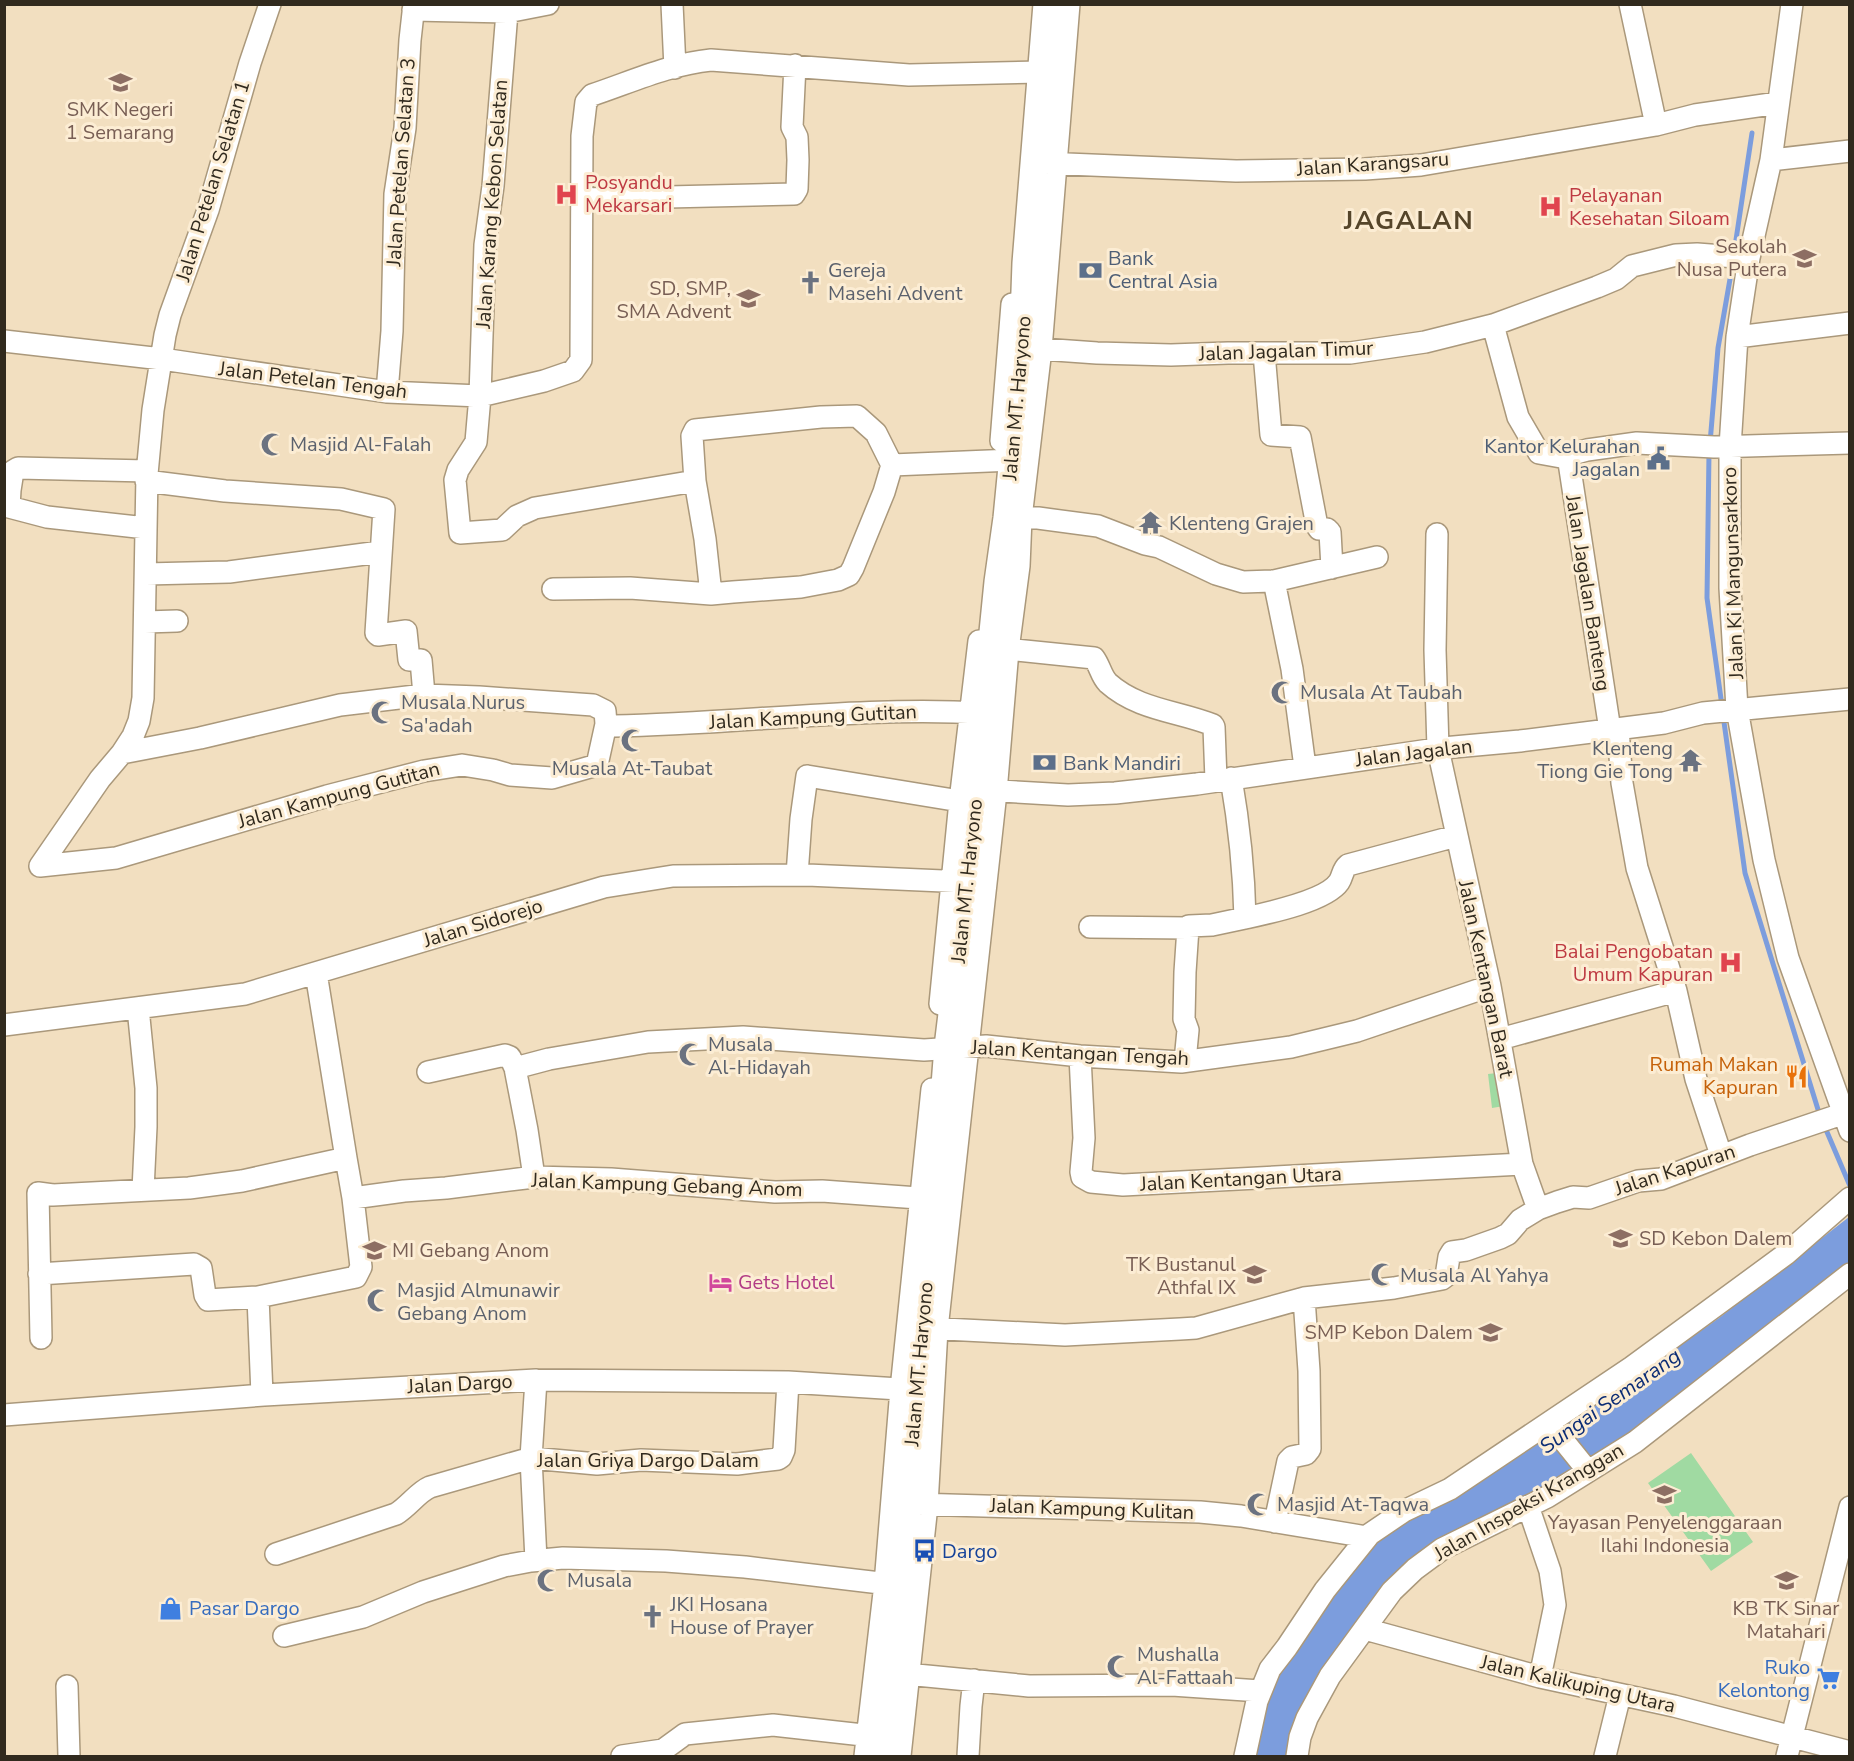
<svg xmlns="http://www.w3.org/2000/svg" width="1854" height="1761" viewBox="0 0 1854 1761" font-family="'Nunito Sans',sans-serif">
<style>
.green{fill:#a0daa2}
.water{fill:#7c9ddd}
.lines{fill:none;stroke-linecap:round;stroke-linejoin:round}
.stream{stroke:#7c9ddd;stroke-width:5}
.minor-casing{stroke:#aa987b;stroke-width:24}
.major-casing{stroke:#aa987b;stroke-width:30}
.minor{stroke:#fff;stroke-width:21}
.major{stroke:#fff;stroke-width:27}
.labels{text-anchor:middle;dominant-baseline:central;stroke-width:6;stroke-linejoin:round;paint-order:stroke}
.education-label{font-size:20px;fill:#785e54;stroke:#fcedd4;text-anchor:end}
.street-label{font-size:20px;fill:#312a1e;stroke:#fcedd4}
.health-label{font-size:20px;fill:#be3a42;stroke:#fcedd4;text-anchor:start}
.service-label{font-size:20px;fill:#4e5e75;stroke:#fcedd4;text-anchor:start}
.worship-label{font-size:20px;fill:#5b616d;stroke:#fcedd4;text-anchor:start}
.food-label{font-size:20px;fill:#c56008;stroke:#fcedd4;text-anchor:end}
.hotel-label{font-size:20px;fill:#b23c85;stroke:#fcedd4;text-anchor:start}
.transit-label{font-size:20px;fill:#164399;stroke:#fcedd4;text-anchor:start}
.shop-label{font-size:20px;fill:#366cbe;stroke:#fcedd4;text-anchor:start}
.water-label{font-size:21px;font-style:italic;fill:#0b2c75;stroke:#fcedd4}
.district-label{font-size:26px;font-weight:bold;letter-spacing:1.5px;fill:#55452a;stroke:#fcedd4}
</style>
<rect width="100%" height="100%" fill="#f2dfc0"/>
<!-- green -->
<path class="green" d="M1506 1072 1510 1105 1492 1108 1488 1074Z
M1691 1453 1753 1542 1711 1571 1648 1483Z"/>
<!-- water -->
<path class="water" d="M1849 1217V1266L1811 1299 1745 1342 1720 1366 1664 1412 1386 1590 1290 1756H1246L1258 1702 1371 1536 1521 1455 1610 1395 1719 1318Z"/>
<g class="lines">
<!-- stream -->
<path class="stream" d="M1734 253 1752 133
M1710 443 1718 348 1733 262
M1709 453 1707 598 1722 706
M1723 715 1745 873 1820 1116
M1824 1125 1850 1186"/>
<defs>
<path id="minor" d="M672 4 675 68
M1630 4 1656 125
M1792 4 1771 160 1749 258 1737 337 1730 447V588L1737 709 1764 860 1788 958 1850 1131
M413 10 507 12 548 4
M507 12 493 186 485 245 480 396 476 442 458 470 455 480 460 533 502 530 517 516 535 508 695 481 705 539 711 594
M1771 160 1850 151
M1043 163 1236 171 1365 169 1421 165 1656 125 1695 115 1778 103
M582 199 794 194 797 189 798 160 797 137 792 127 795 65
M1493 325 1518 417 1539 453 1561 457 1587 450 1637 443 1714 447 1850 443
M1737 337 1850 323
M4 341 162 359 387 392 480 396 544 381 573 371 581 360 582 136 586 102 592 95C631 82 670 64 711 60L909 75 1041 72
M1027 348 1097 353 1171 355 1228 353H1350L1425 342 1493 325 1597 287 1616 279 1632 266 1676 255 1697 254 1749 258
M1264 353 1271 435 1300 437 1317 526 1319 529H1327L1330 532 1332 568
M387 392 392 331 395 194 405 128 410 40 414 4
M1001 441 1012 304
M1568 456 1610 730
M146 481 225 491 341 499 384 509 376 633 378 635 406 631 409 660H421L424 695
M695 481 692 436 695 430 821 417 857 416 876 433 892 465
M4 490H10L13 471 18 468 147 471
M10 490 9 507 47 517 146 528
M1008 518H1038L1098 526 1145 544 1159 547 1216 574 1243 582 1274 581 1377 557
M1437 534 1435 650 1438 749 1490 986 1522 1164 1538 1209
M146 574 229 572 380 552
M1274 581 1292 669 1305 767
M553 589 630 588 711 594 733 592 801 587 838 580 849 575 853 568 884 492 892 465 1013 460
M145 622 177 621
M996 648 1094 658C1100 666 1101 676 1108 683 1138 710 1178 711 1213 725L1214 727 1216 780
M1618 729 1622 783 1637 868 1676 991 1696 1079 1721 1155
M122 753 200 738 340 705 424 695 479 697 593 705 605 711 606 724 614 726C738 724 858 706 983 713
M984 790 1068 795 1115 793 1197 784 1443 748 1520 741 1664 723 1703 713 1850 699
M40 866 100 779 122 753 133 736 139 721 143 698 147 474 153 410 165 335 170 315 208 210 250 63 270 4
M40 866 116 858 327 796 424 771 462 765 493 770 510 775 552 778 597 765 606 724
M797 875 801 819 807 776 972 803
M1245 918C1268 913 1326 901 1339 882 1343 876 1342 870 1348 865L1456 836
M1090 927 1188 928
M316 973 346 1158
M940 1004 960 801 979 641
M138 1008 146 1088V1127L143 1190
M4 1025 245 994 604 887 673 876 807 875 966 882
M1500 1039 1676 991
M1080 1056 1084 1138 1081 1172 1082 1177 1091 1182 1123 1185 1522 1164
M1185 1061 1188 1030 1184 1019 1185 972 1188 928 1189 926 1212 925 1245 918C1244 871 1239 824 1231 778
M428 1072 505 1055 510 1057 515 1068
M534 1177 527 1130 515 1068 549 1059 648 1042 743 1037 924 1050 986 1046 1080 1056 1181 1062 1291 1047 1357 1031 1490 986
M39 1274 194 1264 201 1268 205 1295 208 1300 258 1297
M925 1328 1065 1335 1180 1329 1196 1328 1304 1298 1394 1288 1442 1279 1446 1276 1449 1257 1452 1252 1466 1250 1500 1238 1508 1234 1520 1220 1538 1209 1557 1202 1573 1197 1589 1198 1638 1181 1661 1179 1750 1145 1842 1114
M41 1338 38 1193 53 1195 189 1188 242 1181 346 1158 353 1198
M536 1380 531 1458 536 1560
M262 1395 258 1297 356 1277 361 1267 353 1198 404 1191 446 1188 534 1177 611 1179 775 1192 822 1191 932 1199
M4 1415 264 1395 536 1380 788 1382 915 1390
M1550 1424 1588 1471
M915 1504 1200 1512 1241 1516 1367 1537
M1528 1506 1550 1571 1555 1605 1540 1677
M1275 1522 1288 1461 1292 1457 1306 1454 1310 1449 1309 1371 1304 1298
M276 1554 396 1514C409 1506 418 1492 430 1487L531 1458 597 1464 641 1460 737 1464 778 1459 781 1457 784 1450 788 1382
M1365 1629 1540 1677 1674 1706 1850 1752
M284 1636 363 1617 423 1592 504 1566 531 1561 563 1558 666 1561 745 1567 897 1585
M896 1673 1029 1686 1172 1685 1260 1691
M67 1686 69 1756
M622 1756 663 1750 685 1734 773 1725 881 1737
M865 1756 885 1584 901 1389 932 1089
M900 1756 927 1505 937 1329 996 792 1008 650 1019 566 1021 518 1041 349 1069 4
M968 1756 971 1706 974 1680
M1245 1756 1257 1701 1270 1669 1287 1647 1325 1590 1370 1534 1404 1511 1450 1489 1632 1367 1786 1254 1850 1198
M1297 1756 1300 1737 1307 1718 1330 1676 1392 1591 1415 1569 1442 1549 1547 1497 1635 1442 1850 1274
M1605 1756 1620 1695
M1787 1756 1850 1507"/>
<path id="major" d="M880 1756 902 1585 915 1390 936 1200 948 1047 968 882 998 582 1007 518 1015 436 1023 347 1026 263 1047 4"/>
</defs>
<!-- minor casing -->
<use href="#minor" class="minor-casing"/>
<!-- major casing -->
<use href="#major" class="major-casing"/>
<!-- minor -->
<use href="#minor" class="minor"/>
<!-- major -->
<use href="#major" class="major"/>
</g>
<!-- icons -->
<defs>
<symbol id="school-bare" viewBox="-9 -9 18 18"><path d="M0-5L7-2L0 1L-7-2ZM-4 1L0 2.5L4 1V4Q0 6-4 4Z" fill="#8d6e63" stroke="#fcedd4" stroke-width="2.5" paint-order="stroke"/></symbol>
<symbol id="hospital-bare" viewBox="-9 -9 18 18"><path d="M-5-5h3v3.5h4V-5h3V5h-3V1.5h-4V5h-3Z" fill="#e0444e" stroke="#fcedd4" stroke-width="2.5" paint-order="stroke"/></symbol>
<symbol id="bank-bare" viewBox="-9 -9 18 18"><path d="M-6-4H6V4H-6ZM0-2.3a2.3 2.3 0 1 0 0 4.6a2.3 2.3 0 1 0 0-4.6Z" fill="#5c6f8a" stroke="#fcedd4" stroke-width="2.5" paint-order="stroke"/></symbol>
<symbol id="church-bare" viewBox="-9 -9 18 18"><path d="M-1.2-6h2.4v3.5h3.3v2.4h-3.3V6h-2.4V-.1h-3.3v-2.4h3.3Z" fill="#6b7280" stroke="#fcedd4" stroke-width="2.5" paint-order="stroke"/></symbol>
<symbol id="mosque-bare" viewBox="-9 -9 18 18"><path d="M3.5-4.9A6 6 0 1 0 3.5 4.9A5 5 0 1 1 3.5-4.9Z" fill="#6b7280" stroke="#fcedd4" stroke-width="2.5" paint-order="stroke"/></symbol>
<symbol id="civic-bare" viewBox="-9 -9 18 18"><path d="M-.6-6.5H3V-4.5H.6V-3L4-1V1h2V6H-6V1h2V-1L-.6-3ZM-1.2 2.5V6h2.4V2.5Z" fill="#5c6f8a" stroke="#fcedd4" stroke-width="2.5" paint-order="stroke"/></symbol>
<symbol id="temple-bare" viewBox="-9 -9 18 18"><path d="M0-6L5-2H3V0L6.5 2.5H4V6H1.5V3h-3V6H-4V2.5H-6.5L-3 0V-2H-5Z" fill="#6b7280" stroke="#fcedd4" stroke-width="2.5" paint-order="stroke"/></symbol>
<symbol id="restaurant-bare" viewBox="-9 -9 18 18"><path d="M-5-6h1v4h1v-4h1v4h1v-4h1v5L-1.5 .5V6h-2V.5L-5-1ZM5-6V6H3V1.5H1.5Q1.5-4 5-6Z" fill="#e8710a" stroke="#fcedd4" stroke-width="2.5" paint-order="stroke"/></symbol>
<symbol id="hotel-bare" viewBox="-9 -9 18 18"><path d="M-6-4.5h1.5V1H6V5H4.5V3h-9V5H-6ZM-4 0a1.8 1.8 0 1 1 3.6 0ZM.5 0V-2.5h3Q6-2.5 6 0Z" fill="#d1479c" stroke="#fcedd4" stroke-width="2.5" paint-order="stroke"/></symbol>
<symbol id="bus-bare" viewBox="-9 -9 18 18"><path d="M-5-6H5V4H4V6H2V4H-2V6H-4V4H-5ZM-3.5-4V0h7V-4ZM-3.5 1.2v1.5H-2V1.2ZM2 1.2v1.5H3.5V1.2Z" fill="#1a4fb4" stroke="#fcedd4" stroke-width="2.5" paint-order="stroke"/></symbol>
<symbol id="shop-bare" viewBox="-9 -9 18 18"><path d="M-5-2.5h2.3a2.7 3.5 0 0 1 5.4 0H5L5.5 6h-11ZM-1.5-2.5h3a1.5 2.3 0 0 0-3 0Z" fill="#3f7fe0" stroke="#fcedd4" stroke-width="2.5" paint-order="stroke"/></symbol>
<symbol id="supermarket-bare" viewBox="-9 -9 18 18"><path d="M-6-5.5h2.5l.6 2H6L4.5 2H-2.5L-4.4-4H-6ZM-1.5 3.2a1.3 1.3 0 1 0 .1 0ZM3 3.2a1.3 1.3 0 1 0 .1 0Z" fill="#3f7fe0" stroke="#fcedd4" stroke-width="2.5" paint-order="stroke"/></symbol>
</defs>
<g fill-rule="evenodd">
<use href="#school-bare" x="104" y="66" width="33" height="33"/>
<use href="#hospital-bare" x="550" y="178" width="33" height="33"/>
<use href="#hospital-bare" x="1534" y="190" width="33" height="33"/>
<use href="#school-bare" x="1788" y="242" width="33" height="33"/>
<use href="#bank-bare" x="1074" y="254" width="33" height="33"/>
<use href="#church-bare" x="794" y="266" width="33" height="33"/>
<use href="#school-bare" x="732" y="282" width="33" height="33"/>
<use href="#mosque-bare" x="256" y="428" width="33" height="33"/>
<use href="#civic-bare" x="1642" y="442" width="33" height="33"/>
<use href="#temple-bare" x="1134" y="506" width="33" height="33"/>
<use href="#mosque-bare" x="1266" y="676" width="33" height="33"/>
<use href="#mosque-bare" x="366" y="696" width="33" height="33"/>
<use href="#mosque-bare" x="616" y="724" width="33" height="33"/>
<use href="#temple-bare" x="1674" y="744" width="33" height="33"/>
<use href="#bank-bare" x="1028" y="746" width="33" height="33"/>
<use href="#hospital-bare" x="1714" y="946" width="33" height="33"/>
<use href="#mosque-bare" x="674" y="1038" width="33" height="33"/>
<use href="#restaurant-bare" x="1780" y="1060" width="33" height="33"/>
<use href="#school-bare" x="1604" y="1222" width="33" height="33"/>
<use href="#school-bare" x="358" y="1234" width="33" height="33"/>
<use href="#school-bare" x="1238" y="1258" width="33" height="33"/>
<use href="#mosque-bare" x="1366" y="1258" width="33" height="33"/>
<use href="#hotel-bare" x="704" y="1266" width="33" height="33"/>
<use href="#mosque-bare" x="362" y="1284" width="33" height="33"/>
<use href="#school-bare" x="1474" y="1316" width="33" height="33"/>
<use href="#school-bare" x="1648" y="1478" width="33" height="33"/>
<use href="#mosque-bare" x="1242" y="1488" width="33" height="33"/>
<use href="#bus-bare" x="908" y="1534" width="33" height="33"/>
<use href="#mosque-bare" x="532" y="1564" width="33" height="33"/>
<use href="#school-bare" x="1770" y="1564" width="33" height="33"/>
<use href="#shop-bare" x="154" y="1592" width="33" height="33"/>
<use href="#church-bare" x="636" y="1600" width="33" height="33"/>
<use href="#mosque-bare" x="1102" y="1650" width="33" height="33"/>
<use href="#supermarket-bare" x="1812" y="1662" width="33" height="33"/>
</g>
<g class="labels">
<!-- education labels -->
<g class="education-label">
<text x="120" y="109" text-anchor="middle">SMK Negeri<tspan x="120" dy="23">1 Semarang</tspan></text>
<text x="1787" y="246">Sekolah<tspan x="1787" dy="23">Nusa Putera</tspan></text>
<text x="731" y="288">SD, SMP,<tspan x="731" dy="23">SMA Advent</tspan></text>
<text x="1639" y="1238" text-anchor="start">SD Kebon Dalem</text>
<text x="392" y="1250" text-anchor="start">MI Gebang Anom</text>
<text x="1236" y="1264">TK Bustanul<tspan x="1236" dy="23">Athfal IX</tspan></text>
<text x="1473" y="1332">SMP Kebon Dalem</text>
<text x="1665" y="1522" text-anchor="middle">Yayasan Penyelenggaraan<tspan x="1665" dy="23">Ilahi Indonesia</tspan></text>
<text x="1786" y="1608" text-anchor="middle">KB TK Sinar<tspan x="1786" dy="23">Matahari</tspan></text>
</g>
<!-- street labels -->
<g class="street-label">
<text transform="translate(401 162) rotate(-86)">Jalan Petelan Selatan 3</text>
<text transform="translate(1373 164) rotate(-4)">Jalan Karangsaru</text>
<text transform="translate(213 181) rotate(-73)">Jalan Petelan Selatan 1</text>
<text transform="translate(492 204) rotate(-86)">Jalan Karang Kebon Selatan</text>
<text transform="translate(1286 351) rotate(-2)">Jalan Jagalan Timur</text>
<text transform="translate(313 380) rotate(7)">Jalan Petelan Tengah</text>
<text transform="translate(1017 398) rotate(-85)">Jalan MT. Haryono</text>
<text transform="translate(1733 573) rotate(-92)">Jalan Ki Mangunsarkoro</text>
<text transform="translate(1588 593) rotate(81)">Jalan Jagalan Banteng</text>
<text transform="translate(813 717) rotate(-3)">Jalan Kampung Gutitan</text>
<text transform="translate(1414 753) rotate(-7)">Jalan Jagalan</text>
<text transform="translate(339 795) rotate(-15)">Jalan Kampung Gutitan</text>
<text transform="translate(967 881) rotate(-84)">Jalan MT. Haryono</text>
<text transform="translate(483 923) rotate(-17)">Jalan Sidorejo</text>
<text transform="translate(1486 979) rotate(78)">Jalan Kentangan Barat</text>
<text transform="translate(1080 1053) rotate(3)">Jalan Kentangan Tengah</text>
<text transform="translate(1675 1170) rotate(-18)">Jalan Kapuran</text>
<text transform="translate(1241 1179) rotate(-3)">Jalan Kentangan Utara</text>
<text transform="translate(667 1185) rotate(2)">Jalan Kampung Gebang Anom</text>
<text transform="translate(919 1364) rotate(-85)">Jalan MT. Haryono</text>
<text transform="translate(460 1384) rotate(-3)">Jalan Dargo</text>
<text x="648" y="1460">Jalan Griya Dargo Dalam</text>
<text transform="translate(1529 1502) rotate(-30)">Jalan Inspeksi Kranggan</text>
<text transform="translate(1092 1509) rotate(2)">Jalan Kampung Kulitan</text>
<text transform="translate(1578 1684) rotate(13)">Jalan Kalikuping Utara</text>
</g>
<!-- health labels -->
<g class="health-label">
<text x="585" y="182">Posyandu<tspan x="585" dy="23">Mekarsari</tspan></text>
<text x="1569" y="195">Pelayanan<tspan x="1569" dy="23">Kesehatan Siloam</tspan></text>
<text x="1713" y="951" text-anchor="end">Balai Pengobatan<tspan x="1713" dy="23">Umum Kapuran</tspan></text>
</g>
<!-- service labels -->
<g class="service-label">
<text x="1108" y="258">Bank<tspan x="1108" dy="23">Central Asia</tspan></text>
<text x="1640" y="446" text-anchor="end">Kantor Kelurahan<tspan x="1640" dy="23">Jagalan</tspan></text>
<text x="1063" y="763">Bank Mandiri</text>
</g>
<!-- worship labels -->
<g class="worship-label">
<text x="828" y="270">Gereja<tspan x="828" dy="23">Masehi Advent</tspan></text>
<text x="290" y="444">Masjid Al-Falah</text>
<text x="1169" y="523">Klenteng Grajen</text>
<text x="1300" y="692">Musala At Taubah</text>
<text x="401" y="702">Musala Nurus<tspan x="401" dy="23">Sa'adah</tspan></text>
<text x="1673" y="748" text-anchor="end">Klenteng<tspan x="1673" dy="23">Tiong Gie Tong</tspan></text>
<text x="632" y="768" text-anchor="middle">Musala At-Taubat</text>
<text x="708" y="1044">Musala<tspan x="708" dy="23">Al-Hidayah</tspan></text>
<text x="1400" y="1275">Musala Al Yahya</text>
<text x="397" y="1290">Masjid Almunawir<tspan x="397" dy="23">Gebang Anom</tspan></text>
<text x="1277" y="1504">Masjid At-Taqwa</text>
<text x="567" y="1580">Musala</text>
<text x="670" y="1604">JKI Hosana<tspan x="670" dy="23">House of Prayer</tspan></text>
<text x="1137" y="1654">Mushalla<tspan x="1137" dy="23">Al-Fattaah</tspan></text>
</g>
<!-- food labels -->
<g class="food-label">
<text x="1778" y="1064">Rumah Makan<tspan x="1778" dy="23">Kapuran</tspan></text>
</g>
<!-- hotel labels -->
<g class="hotel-label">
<text x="738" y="1282">Gets Hotel</text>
</g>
<!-- transit labels -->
<g class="transit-label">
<text x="942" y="1551">Dargo</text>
</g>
<!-- shop labels -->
<g class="shop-label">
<text x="189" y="1608">Pasar Dargo</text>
<text x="1810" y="1667" text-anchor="end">Ruko<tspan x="1810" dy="23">Kelontong</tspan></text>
</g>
<!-- water labels -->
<g class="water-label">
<text transform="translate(1610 1401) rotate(-35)">Sungai Semarang</text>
</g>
<!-- district labels -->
<g class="district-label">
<text x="1409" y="220">JAGALAN</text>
</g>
</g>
<!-- border -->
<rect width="1854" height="1761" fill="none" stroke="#312a1e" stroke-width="12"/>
</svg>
